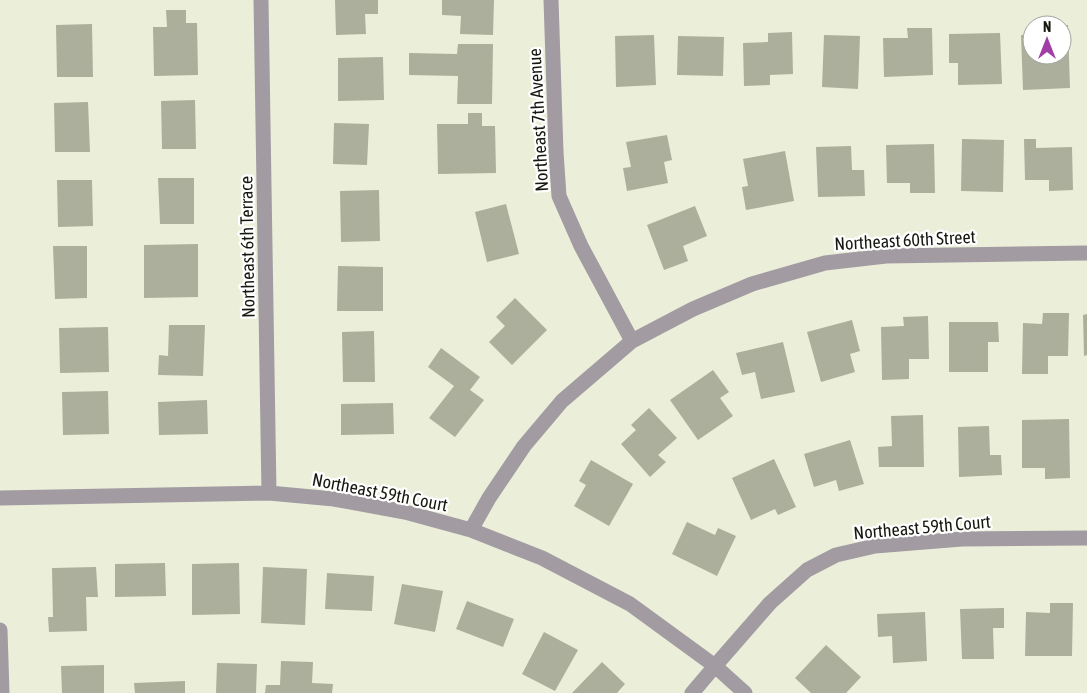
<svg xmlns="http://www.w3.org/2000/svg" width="1087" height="693" viewBox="0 0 1087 693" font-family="'Asap Condensed',sans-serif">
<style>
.building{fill:#acaf9b}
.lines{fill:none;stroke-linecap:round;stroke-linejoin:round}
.minor{stroke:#a29ba2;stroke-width:15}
.labels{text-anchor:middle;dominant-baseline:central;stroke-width:4.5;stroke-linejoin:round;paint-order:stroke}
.street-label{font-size:18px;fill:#161810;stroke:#fff}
</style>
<rect width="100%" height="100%" fill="#ebefd9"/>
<!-- building -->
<path class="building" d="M335 0H378V14H365L366 34 336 35Z
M442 0H494L493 35 460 34 461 16 442 15Z
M166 10H186V23H197L198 75 154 76 153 27H167Z
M92 24 93 77H57L56 25Z
M1062 25H1068L1070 88 1023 90 1021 35H1032V55H1062Z
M907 28H932L933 75 884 77 883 38H908Z
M792 32 793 74 770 75V85L744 86 743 43 768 42V33Z
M1000 33 1002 84 958 85V63H949V34Z
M654 35 656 85 616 87 615 36Z
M824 35 860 36 858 89 822 87Z
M678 36 724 37 723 76 677 75Z
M458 44H493L492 104H457L458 76 409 75V53L457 54Z
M383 57 384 100 338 101V58Z
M195 100 196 149H162L161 101Z
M88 102 90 152H55L54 103Z
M468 113H482V126H495L496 173 438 174 437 124H468Z
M334 123 369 124 367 165 333 164Z
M667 135 672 160 664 162 668 183 627 191 623 168 631 167 626 142Z
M962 139 1004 140 1003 192 961 191Z
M1024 139H1036V148L1072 147 1073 190 1049 191V180H1025Z
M934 144 935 193H910V183H887L886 145Z
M851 146 852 170H864L865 196 818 197 816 147Z
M785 151 794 201 746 210 742 187 748 186 743 159Z
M158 178H194V224H160Z
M57 180H92L93 226 58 227Z
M379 190 380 241 341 242 340 191Z
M506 204 519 254 487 262 475 212Z
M695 206 707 236 683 246 688 261 664 270 647 225Z
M198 244V297L144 298V245Z
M53 246H87V298L55 299Z
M338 266 383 267V311H337Z
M515 298 547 330 512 365 489 342 505 326 496 317Z
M1043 313H1069L1068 356H1048V374H1022L1023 323 1042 324Z
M1087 314V355L1084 356 1083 315Z
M928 316 929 359H909V379L882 380 881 327 904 326 903 317Z
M852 320 860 351 850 354 855 372 821 382 807 332Z
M949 322H998L999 342H988V372H949Z
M169 325H205L203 376 158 375 159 355 168 356Z
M108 327 109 372 60 373 59 328Z
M374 331 375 382H343L342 332Z
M783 342 795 392 761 399 755 372 742 375 736 353Z
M441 348 480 377 470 390 484 400 455 437 429 418 454 386 428 367Z
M713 370 729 392 720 398 733 416 698 440 670 400Z
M108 391 109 434 63 435 62 392Z
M207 400 208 434 159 435 158 402Z
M393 403 394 434 341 435V404Z
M649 408 677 438 658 455 666 462 650 477 621 444 636 430 631 425Z
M923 415 924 467H879L878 447 892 446 891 416Z
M1069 419 1070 478 1045 479V468H1022V420Z
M989 426 990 455H1001L1002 475 959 477 958 427Z
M850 440 864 484 839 491 836 480 814 487 804 454Z
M774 459 796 507 778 515 775 509 751 520 732 478Z
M591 460 633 484 609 526 574 506 586 485 579 481Z
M687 522 715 535 718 528 736 536 717 576 672 554Z
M165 563 166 596 115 597V564Z
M239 563 240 614 192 615V564Z
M96 567 98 597H86L87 631 49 632 48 617H53L52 568Z
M263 567 307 569 305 625 261 623Z
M327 573 374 576 372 611 325 609Z
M402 584 443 591 435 632 394 624Z
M467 601 514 619 503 647 456 629Z
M1050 603H1073L1072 656H1025L1026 612 1050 613Z
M1004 608V628H993L994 659H962L960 609Z
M925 612 927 661 893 663 892 636 878 637 877 614Z
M544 632 578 650 555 691 522 674Z
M826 645 861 677 846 693H811L795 678Z
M281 661 313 662 312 683 333 684 332 693H265L266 685H280Z
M602 662 625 684 617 693H572Z
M217 663 257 664 256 693H216Z
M104 665V693H62L61 666Z
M185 681V693H135L134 683Z"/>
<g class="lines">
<!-- minor -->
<path class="minor" d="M261 0 269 493
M551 0 556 152 559 196 581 246 632 341
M0 498 269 493 334 499 405 512 471 530 542 558 630 604 715 666 770 603 807 570 836 555 875 546 962 539 1087 538
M471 530 489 498 524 446 562 401 632 341 693 309 752 284 825 263 886 256 1087 253
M0 630 2 693
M692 693 715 666 745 693"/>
</g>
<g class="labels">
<!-- street labels -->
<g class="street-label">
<text transform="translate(538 120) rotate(-93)">Northeast 7th Avenue</text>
<text transform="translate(905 240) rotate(-3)">Northeast 60th Street</text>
<text transform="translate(247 247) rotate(-91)">Northeast 6th Terrace</text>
<text transform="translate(380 492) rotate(11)">Northeast 59th Court</text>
<text transform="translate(922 527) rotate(-5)">Northeast 59th Court</text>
</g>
</g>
<!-- north arrow -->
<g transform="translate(1047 40)"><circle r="24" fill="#ffffff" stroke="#a2a39f"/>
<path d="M0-4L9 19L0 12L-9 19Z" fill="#a03ea6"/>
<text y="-8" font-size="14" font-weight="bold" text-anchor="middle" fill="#161810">N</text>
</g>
</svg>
